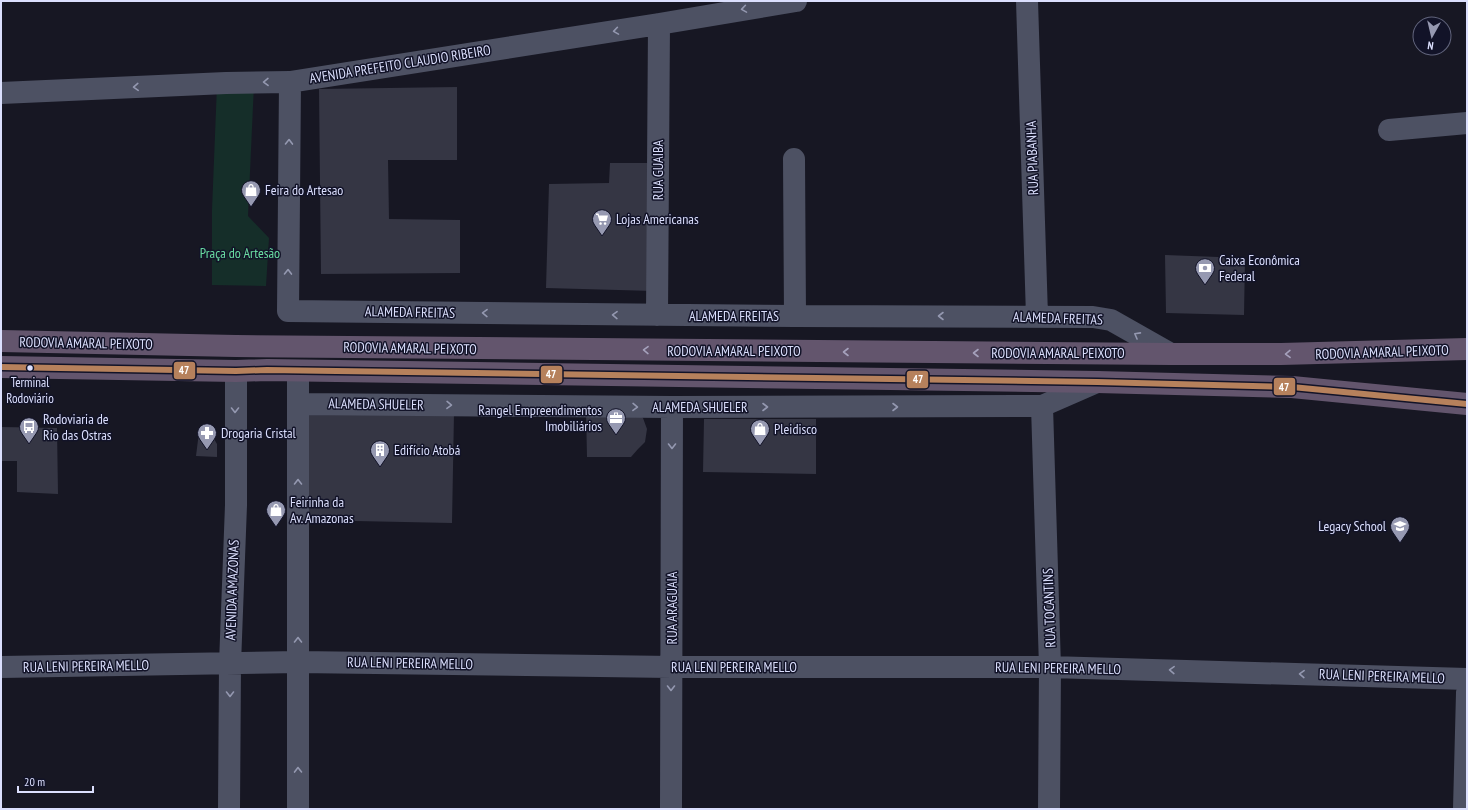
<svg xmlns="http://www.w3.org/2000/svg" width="1468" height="810" viewBox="0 0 1468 810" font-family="'PT Sans Narrow',sans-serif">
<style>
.green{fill:#152e29}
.building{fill:#353644}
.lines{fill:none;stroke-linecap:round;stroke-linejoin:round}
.minor{stroke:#4d5163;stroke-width:22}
.highway{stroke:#63556d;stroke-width:22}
.bus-1-casing{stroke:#121328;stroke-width:9}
.bus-1{stroke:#b6815c;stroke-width:6}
.oneway{stroke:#9498b0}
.oneway2{stroke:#a5a1bc}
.bus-dot{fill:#dbdffd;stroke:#121328;stroke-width:1.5}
.labels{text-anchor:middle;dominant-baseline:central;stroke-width:3;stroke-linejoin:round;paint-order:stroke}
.bus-label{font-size:13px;fill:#dbdffd;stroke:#121328}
.street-label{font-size:14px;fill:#dbdffd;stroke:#121328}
.poi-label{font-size:14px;fill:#dbdffd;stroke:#121328;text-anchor:start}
.park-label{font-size:14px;fill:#69dba1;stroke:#121328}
.line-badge{stroke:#121328;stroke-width:1.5}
.badge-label{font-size:11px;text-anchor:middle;font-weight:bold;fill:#fff}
</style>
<rect width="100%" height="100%" fill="#171723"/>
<!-- green -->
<path class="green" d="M254 84 248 216 269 238 266 286 212 285V210L217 85Z"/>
<!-- building -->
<path class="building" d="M457 87V160H388L389 219 460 220V273L321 274 319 89Z
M610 163H658L654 291 546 288 549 184 609 183Z
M1165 255 1245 258 1244 315 1166 313Z
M631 410 643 418 647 429 645 442 638 449 631 457H587L586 411Z
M308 412 454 413 452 523 307 520Z
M704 419H816V474L703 472Z
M1 427 57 428 58 494 17 492V461H1Z
M199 432 211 434 217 444V457L196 456Z"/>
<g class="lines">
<!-- minor -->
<path class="minor" d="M1027 1 1037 316
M290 82 288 311 795 316 1093 317 1111 320 1171 354
M1 93 226 83 290 82 659 24 796 1
M1389 130 1467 123
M794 159 795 316
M657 315 659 24
M298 372V809
M298 404 672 407 1042 406 1097 382
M1042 406 1050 667 1049 809
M1 667 298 662 672 667H1050L1467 679
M229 809 230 664 236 505V371
M671 809 672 407
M1464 809 1467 693"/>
<!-- highway -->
<path class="highway" d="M1 341 236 346 1171 354H1281L1467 349
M1 367 236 371 267 370 1097 382 1292 387 1467 404"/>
<defs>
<path id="bus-1" d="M1 367 236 371 267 370 1097 382 1292 387 1467 404"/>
</defs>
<!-- bus-1 casing -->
<use href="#bus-1" class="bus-1-casing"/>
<!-- bus-1 -->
<use href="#bus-1" class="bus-1"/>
</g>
<!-- one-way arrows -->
<defs><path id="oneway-chevron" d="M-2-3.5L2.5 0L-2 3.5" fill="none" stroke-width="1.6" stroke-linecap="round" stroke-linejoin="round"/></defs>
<g class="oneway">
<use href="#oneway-chevron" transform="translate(744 9) rotate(171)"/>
<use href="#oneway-chevron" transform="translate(616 31) rotate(171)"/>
<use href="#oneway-chevron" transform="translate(266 82) rotate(179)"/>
<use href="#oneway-chevron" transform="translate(136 87) rotate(177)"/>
<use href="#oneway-chevron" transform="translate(289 142) rotate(-89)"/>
<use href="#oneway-chevron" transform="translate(288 272) rotate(-89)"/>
<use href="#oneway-chevron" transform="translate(485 313) rotate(-179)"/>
<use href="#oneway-chevron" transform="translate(615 315) rotate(-179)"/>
<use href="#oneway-chevron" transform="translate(941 316) rotate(-180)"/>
<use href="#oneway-chevron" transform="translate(1137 335) rotate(-151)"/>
<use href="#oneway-chevron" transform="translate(449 405) rotate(1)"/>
<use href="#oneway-chevron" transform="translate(635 407) rotate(1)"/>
<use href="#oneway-chevron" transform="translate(765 407)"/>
<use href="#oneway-chevron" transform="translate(895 407)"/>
<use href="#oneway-chevron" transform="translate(235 410) rotate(90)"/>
<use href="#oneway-chevron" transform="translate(672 446) rotate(90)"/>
<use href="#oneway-chevron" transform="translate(298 482) rotate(-90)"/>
<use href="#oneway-chevron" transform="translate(298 640) rotate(-90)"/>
<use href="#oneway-chevron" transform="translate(1172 670) rotate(-178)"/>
<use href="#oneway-chevron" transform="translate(1302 674) rotate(-178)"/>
<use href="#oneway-chevron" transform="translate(671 688) rotate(90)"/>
<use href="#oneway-chevron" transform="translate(230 694) rotate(90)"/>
<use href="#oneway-chevron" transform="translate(298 770) rotate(-91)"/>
</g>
<g class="oneway2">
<use href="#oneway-chevron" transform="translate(646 350) rotate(-179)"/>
<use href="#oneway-chevron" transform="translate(846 352) rotate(-180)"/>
<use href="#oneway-chevron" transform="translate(976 353) rotate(-180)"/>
<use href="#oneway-chevron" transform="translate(1288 354) rotate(179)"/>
</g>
<!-- icons -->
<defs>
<symbol id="shop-pin" viewBox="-11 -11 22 30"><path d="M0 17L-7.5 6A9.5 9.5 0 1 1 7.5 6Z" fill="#9699b1" stroke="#121328"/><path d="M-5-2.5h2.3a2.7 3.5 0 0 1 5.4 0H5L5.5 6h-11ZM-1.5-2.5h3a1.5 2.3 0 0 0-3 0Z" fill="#fff"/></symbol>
<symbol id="supermarket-pin" viewBox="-11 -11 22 30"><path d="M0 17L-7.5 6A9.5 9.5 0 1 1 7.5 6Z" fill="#9699b1" stroke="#121328"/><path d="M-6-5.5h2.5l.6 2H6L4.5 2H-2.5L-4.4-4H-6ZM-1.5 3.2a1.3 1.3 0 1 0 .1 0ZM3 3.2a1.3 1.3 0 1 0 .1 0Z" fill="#fff"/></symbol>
<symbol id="bank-pin" viewBox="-11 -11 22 30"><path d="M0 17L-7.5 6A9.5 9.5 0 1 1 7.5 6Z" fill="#9699b1" stroke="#121328"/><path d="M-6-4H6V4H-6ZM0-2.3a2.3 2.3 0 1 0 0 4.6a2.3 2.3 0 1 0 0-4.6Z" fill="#fff"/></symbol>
<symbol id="office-pin" viewBox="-11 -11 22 30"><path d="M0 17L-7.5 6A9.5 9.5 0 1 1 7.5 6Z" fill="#9699b1" stroke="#121328"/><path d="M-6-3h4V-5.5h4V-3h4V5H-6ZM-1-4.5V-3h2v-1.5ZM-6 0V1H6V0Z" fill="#fff"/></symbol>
<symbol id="bus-pin" viewBox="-11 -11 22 30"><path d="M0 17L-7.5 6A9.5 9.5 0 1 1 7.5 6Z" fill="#9699b1" stroke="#121328"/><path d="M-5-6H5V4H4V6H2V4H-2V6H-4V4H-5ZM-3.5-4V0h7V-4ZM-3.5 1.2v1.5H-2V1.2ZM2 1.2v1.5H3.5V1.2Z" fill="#fff"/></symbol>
<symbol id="pharmacy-pin" viewBox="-11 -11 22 30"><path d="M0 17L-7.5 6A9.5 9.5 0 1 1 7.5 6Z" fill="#9699b1" stroke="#121328"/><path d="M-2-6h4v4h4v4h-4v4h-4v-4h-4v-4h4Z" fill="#fff"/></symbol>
<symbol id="building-pin" viewBox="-11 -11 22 30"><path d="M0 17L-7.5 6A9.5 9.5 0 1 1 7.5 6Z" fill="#9699b1" stroke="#121328"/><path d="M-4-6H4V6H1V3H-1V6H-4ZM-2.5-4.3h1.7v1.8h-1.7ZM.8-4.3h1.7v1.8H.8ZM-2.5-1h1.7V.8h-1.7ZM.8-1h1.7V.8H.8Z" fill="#fff"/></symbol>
<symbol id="school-pin" viewBox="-11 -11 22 30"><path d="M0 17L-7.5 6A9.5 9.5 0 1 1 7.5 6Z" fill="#9699b1" stroke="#121328"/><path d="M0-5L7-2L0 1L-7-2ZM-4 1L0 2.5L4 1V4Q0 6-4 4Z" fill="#fff"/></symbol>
</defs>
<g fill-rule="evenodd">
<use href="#shop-pin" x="240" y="179" width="22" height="30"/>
<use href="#supermarket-pin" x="591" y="208" width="22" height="30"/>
<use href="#bank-pin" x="1194" y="257" width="22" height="30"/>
<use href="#office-pin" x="605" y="407" width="22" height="30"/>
<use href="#bus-pin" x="18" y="416" width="22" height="30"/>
<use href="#shop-pin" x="749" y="418" width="22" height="30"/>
<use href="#pharmacy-pin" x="196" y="422" width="22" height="30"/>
<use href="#building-pin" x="369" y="439" width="22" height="30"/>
<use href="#shop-pin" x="265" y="499" width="22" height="30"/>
<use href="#school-pin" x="1389" y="515" width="22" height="30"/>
</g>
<!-- markers -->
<circle class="bus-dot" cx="30" cy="368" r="3.5"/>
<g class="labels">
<!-- bus labels -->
<g class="bus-label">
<text x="30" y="382">Terminal<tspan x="30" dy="16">Rodoviário</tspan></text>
</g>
<!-- street labels -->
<g class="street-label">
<text transform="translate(400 64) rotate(-9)">AVENIDA PREFEITO CLAUDIO RIBEIRO</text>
<text transform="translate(1032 158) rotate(-92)">RUA PIABANHA</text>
<text transform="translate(658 170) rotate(-90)">RUA GUAIBA</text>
<text transform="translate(410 312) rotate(1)">ALAMEDA FREITAS</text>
<text x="734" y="316">ALAMEDA FREITAS</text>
<text transform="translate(1058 318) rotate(2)">ALAMEDA FREITAS</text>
<text transform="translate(86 343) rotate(1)">RODOVIA AMARAL PEIXOTO</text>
<text transform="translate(410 348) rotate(1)">RODOVIA AMARAL PEIXOTO</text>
<text x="734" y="351">RODOVIA AMARAL PEIXOTO</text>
<text transform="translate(1382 352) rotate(-2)">RODOVIA AMARAL PEIXOTO</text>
<text x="1058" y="353">RODOVIA AMARAL PEIXOTO</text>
<text transform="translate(376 404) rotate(1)">ALAMEDA SHUELER</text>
<text x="700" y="407">ALAMEDA SHUELER</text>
<text transform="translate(232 590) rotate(-88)">AVENIDA AMAZONAS</text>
<text transform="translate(672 608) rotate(-90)">RUA ARAGUAIA</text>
<text transform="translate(1049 608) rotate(-92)">RUA TOCANTINS</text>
<text transform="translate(410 663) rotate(1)">RUA LENI PEREIRA MELLO</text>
<text transform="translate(86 666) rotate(-1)">RUA LENI PEREIRA MELLO</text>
<text x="734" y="667">RUA LENI PEREIRA MELLO</text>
<text transform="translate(1058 668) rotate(1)">RUA LENI PEREIRA MELLO</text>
<text transform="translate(1382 676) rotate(2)">RUA LENI PEREIRA MELLO</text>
</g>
<!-- poi labels -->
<g class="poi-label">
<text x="265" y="190">Feira do Artesao</text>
<text x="616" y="219">Lojas Americanas</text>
<text x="1219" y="260">Caixa Econômica<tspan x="1219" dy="16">Federal</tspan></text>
<text x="602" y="410" text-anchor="end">Rangel Empreendimentos<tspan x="602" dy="16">Imobiliários</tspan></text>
<text x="43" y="419">Rodoviaria de<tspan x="43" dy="16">Rio das Ostras</tspan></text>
<text x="774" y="429">Pleidisco</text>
<text x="221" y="433">Drogaria Cristal</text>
<text x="394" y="450">Edifício Atobá</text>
<text x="290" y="502">Feirinha da<tspan x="290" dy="16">Av. Amazonas</tspan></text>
<text x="1386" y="526" text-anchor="end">Legacy School</text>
</g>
<!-- park labels -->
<g class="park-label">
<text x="240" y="253">Praça do Artesão</text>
</g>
</g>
<g class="line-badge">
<rect x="173" y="361" width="23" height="19" rx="4" fill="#b6815c"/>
<rect x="540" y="365" width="23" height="19" rx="4" fill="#b6815c"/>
<rect x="906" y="370" width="23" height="19" rx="4" fill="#b6815c"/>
<rect x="1273" y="377" width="23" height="19" rx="4" fill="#b6815c"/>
</g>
<g class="badge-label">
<text x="184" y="374">47</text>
<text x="551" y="378">47</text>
<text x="918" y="383">47</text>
<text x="1284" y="391">47</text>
</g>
<!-- border -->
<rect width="1468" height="810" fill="none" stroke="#dbdffd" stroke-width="4"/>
<!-- north arrow -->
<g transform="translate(1432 36) rotate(188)"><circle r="19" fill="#121328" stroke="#62657d"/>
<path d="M0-3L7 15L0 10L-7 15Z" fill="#9699b1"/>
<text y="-6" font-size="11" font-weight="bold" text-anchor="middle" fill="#dbdffd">N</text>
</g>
<!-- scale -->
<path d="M18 786v6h75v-6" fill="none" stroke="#dbdffd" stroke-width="2"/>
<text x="24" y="786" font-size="12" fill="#dbdffd" stroke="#121328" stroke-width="3" paint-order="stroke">20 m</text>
</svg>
